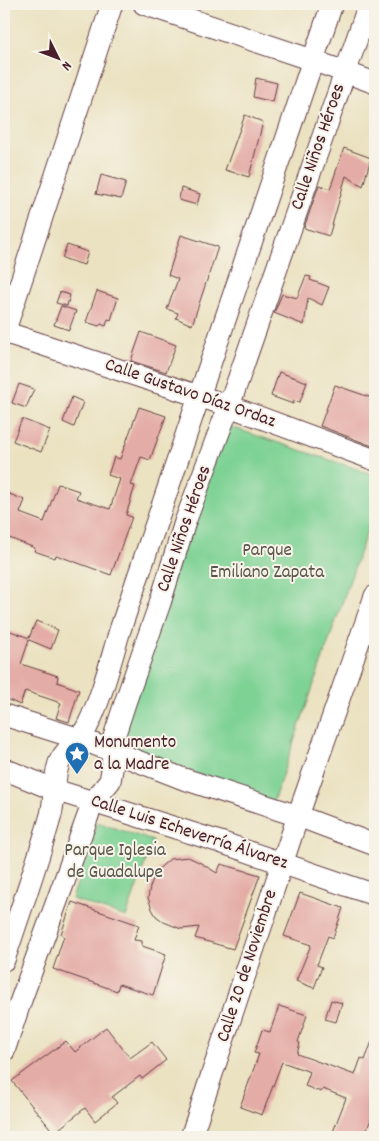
<svg xmlns="http://www.w3.org/2000/svg" width="379" height="1141" viewBox="0 0 379 1141" font-family="Dekko,sans-serif">
<style>
.green{fill:#7ed294;stroke:#647860}
.building{fill:#e4aca6}
.lines{fill:none;stroke-linecap:round;stroke-linejoin:round}
.minor-casing{stroke:#623c42;stroke-width:23}
.minor{stroke:#fff;stroke-width:21}
.labels{text-anchor:middle;dominant-baseline:central;stroke-width:4;stroke-linejoin:round;paint-order:stroke}
.street-label{font-size:19px;fill:#4a1f2b;stroke:#f7f3e8}
.park-label{font-size:19px;fill:#5a554a;stroke:#f7f3e8}
.poi-label{font-size:19px;fill:#4a1f2b;stroke:#f7f3e8;text-anchor:start}
</style>
<rect width="100%" height="100%" fill="#f7f3e8"/>
<filter id="ink" filterUnits="userSpaceOnUse"><feTurbulence type="fractalNoise" baseFrequency=".02" numOctaves="2"/><feDisplacementMap in="SourceGraphic" scale="10" xChannelSelector="R" yChannelSelector="G"/><feConvolveMatrix kernelMatrix="1 2 1 2 8 2 1 2 1" color-interpolation-filters="sRGB"/></filter>
<filter id="wash" filterUnits="userSpaceOnUse"><feTurbulence type="fractalNoise" baseFrequency=".0096" numOctaves="4" result="noise"/><feDisplacementMap in="SourceGraphic" scale="20" xChannelSelector="R" yChannelSelector="G"/><feGaussianBlur stdDeviation="1.12" result="paint"/><feColorMatrix in="noise" values="0 0 0 0 0 0 0 0 0 0 0 0 0 0 0 0 0 1.4 0 .05"/><feComposite in="paint" operator="in"/></filter>
<g filter="url(#wash)">
<rect width="100%" height="100%" fill="#ebe2c1"/>
<!-- green -->
<path class="green" d="M225 425 375 475V508L273 802 114 743Z
M97 822 153 841 126 917 72 899Z"/>
<g id="blocks">
<!-- building -->
<path class="building" d="M256 78 277 83 273 102 253 97Z
M245 115 263 122 249 177 225 170Z
M344 148 371 158 363 186 346 176 329 236 304 228 319 185 330 189Z
M101 175 126 182 121 199 96 194Z
M181 188 200 194 197 205 179 200Z
M181 235 218 247 192 325 176 318 178 313 167 309 178 279 168 275Z
M67 245 88 252 84 265 62 258Z
M306 276 311 277 310 280 329 287 322 305 308 298 304 325 274 313 282 294 297 298Z
M97 291 118 298 111 320 108 319 106 326 101 324 99 326 86 322Z
M60 292 70 295 67 306 56 303Z
M61 306 76 311 69 330 54 325Z
M141 332 176 345 166 372 131 361Z
M279 372 307 382 300 402 294 401 293 404 271 396Z
M19 384 34 389 26 408 12 403Z
M335 385 375 399V447L320 426Z
M72 397 83 402 74 427 63 422Z
M139 407 166 416 150 460 141 457 131 485 135 486 126 515 132 517 111 575 56 555 55 558 34 551 35 548 4 536V492L25 500 20 513 44 522 58 484 79 491 76 498 110 509 120 479 108 475 114 457 120 459Z
M22 419 50 430 41 452 13 441Z
M36 621 58 630 51 649 29 640 21 664 58 676 57 682 79 690 69 722 56 718 61 703 25 691 20 705 4 698V641L8 630 29 638Z
M188 857 199 862 217 873 221 864 260 875 233 949 195 938 199 927 181 929 164 922 156 916 152 909 148 898 150 887 156 871 170 859Z
M300 893 343 908 333 938 328 936 317 965 322 967 314 988 296 981 311 945 284 936Z
M72 902 139 925 134 940 142 941V946L166 954 153 995 119 984 117 991 53 969 64 936 61 934Z
M331 1000 342 1003 336 1022 325 1019Z
M279 1006 307 1015 298 1042 300 1043 297 1054 355 1075 361 1058 365 1060 374 1036H375V1101L371 1113 373 1114 364 1137H331L346 1098 323 1089 321 1092 305 1086 310 1072 282 1062 262 1115 240 1107 259 1054 254 1053 262 1030 270 1032Z
M106 1027 130 1058 152 1042 166 1060 142 1079 140 1076 112 1097 117 1103 95 1121 85 1108 54 1133 12 1081 66 1041 75 1052Z"/>
</g>
</g>
<g filter="url(#ink)">
<use href="#blocks" fill-opacity="0" stroke="#623c42" stroke-width="1"/>
<g class="lines">
<defs>
<path id="minor" d="M144 4 312 60 375 83
M4 332 229 406 375 460
M4 333 112 4
M4 715 86 741 181 778 298 816 375 845
M4 769 55 790 220 842 375 895
M4 960C20 912 37 864 51 815 55 798 53 780 59 763 65 748 80 741 87 727 102 697 110 663 120 630L332 4
M4 1051 21 1000 93 802 110 781 113 764 111 746 126 700 160 603 185 522 229 406 369 4
M191 1137 298 816 375 596"/>
</defs>
<!-- minor casing -->
<use href="#minor" class="minor-casing"/>
<!-- minor -->
<use href="#minor" class="minor"/>
</g>
</g>
<!-- icons -->
<defs>
<symbol id="sight-pin" viewBox="-11 -11 22 30"><path d="M0 17L-7.5 6A9.5 9.5 0 1 1 7.5 6Z" fill="#1f6fb2" stroke="#f7f3e8"/><path d="M0-6L1.8-2.2L6-1.7L2.9 1.2L3.7 5.4L0 3.3L-3.7 5.4L-2.9 1.2L-6-1.7L-1.8-2.2Z" fill="#fff"/></symbol>
</defs>
<g fill-rule="evenodd">
<use href="#sight-pin" x="63" y="740" width="28" height="38"/>
</g>
<g class="labels">
<!-- street labels -->
<g class="street-label">
<text transform="translate(319 147) rotate(-71)">Calle Niños Héroes</text>
<text transform="translate(190 394) rotate(19)">Calle Gustavo Díaz Ordaz</text>
<text transform="translate(185 529) rotate(-71)">Calle Niños Héroes</text>
<text transform="translate(189 833) rotate(18)">Calle Luis Echeverría Álvarez</text>
<text transform="translate(248 966) rotate(-72)">Calle 20 de Noviembre</text>
</g>
<!-- park labels -->
<g class="park-label">
<text x="267" y="551">Parque<tspan x="267" dy="22">Emiliano Zapata</tspan></text>
<text x="115" y="851">Parque Iglesia<tspan x="115" dy="22">de Guadalupe</tspan></text>
</g>
<!-- poi labels -->
<g class="poi-label">
<text x="94" y="743">Monumento<tspan x="94" dy="22">a la Madre</tspan></text>
</g>
</g>
<!-- margin -->
<rect width="379" height="1141" fill="none" stroke="#f7f3e8" stroke-width="20"/>
<!-- north arrow -->
<g transform="translate(58 58) rotate(132)" stroke="#f7f3e8" stroke-width="4" paint-order="stroke">
<path d="M0-4L9 19L0 12L-9 19Z" fill="#4a1f2b"/>
<text y="-8" font-size="14" font-weight="bold" text-anchor="middle" fill="#4a1f2b">N</text>
</g>
</svg>
